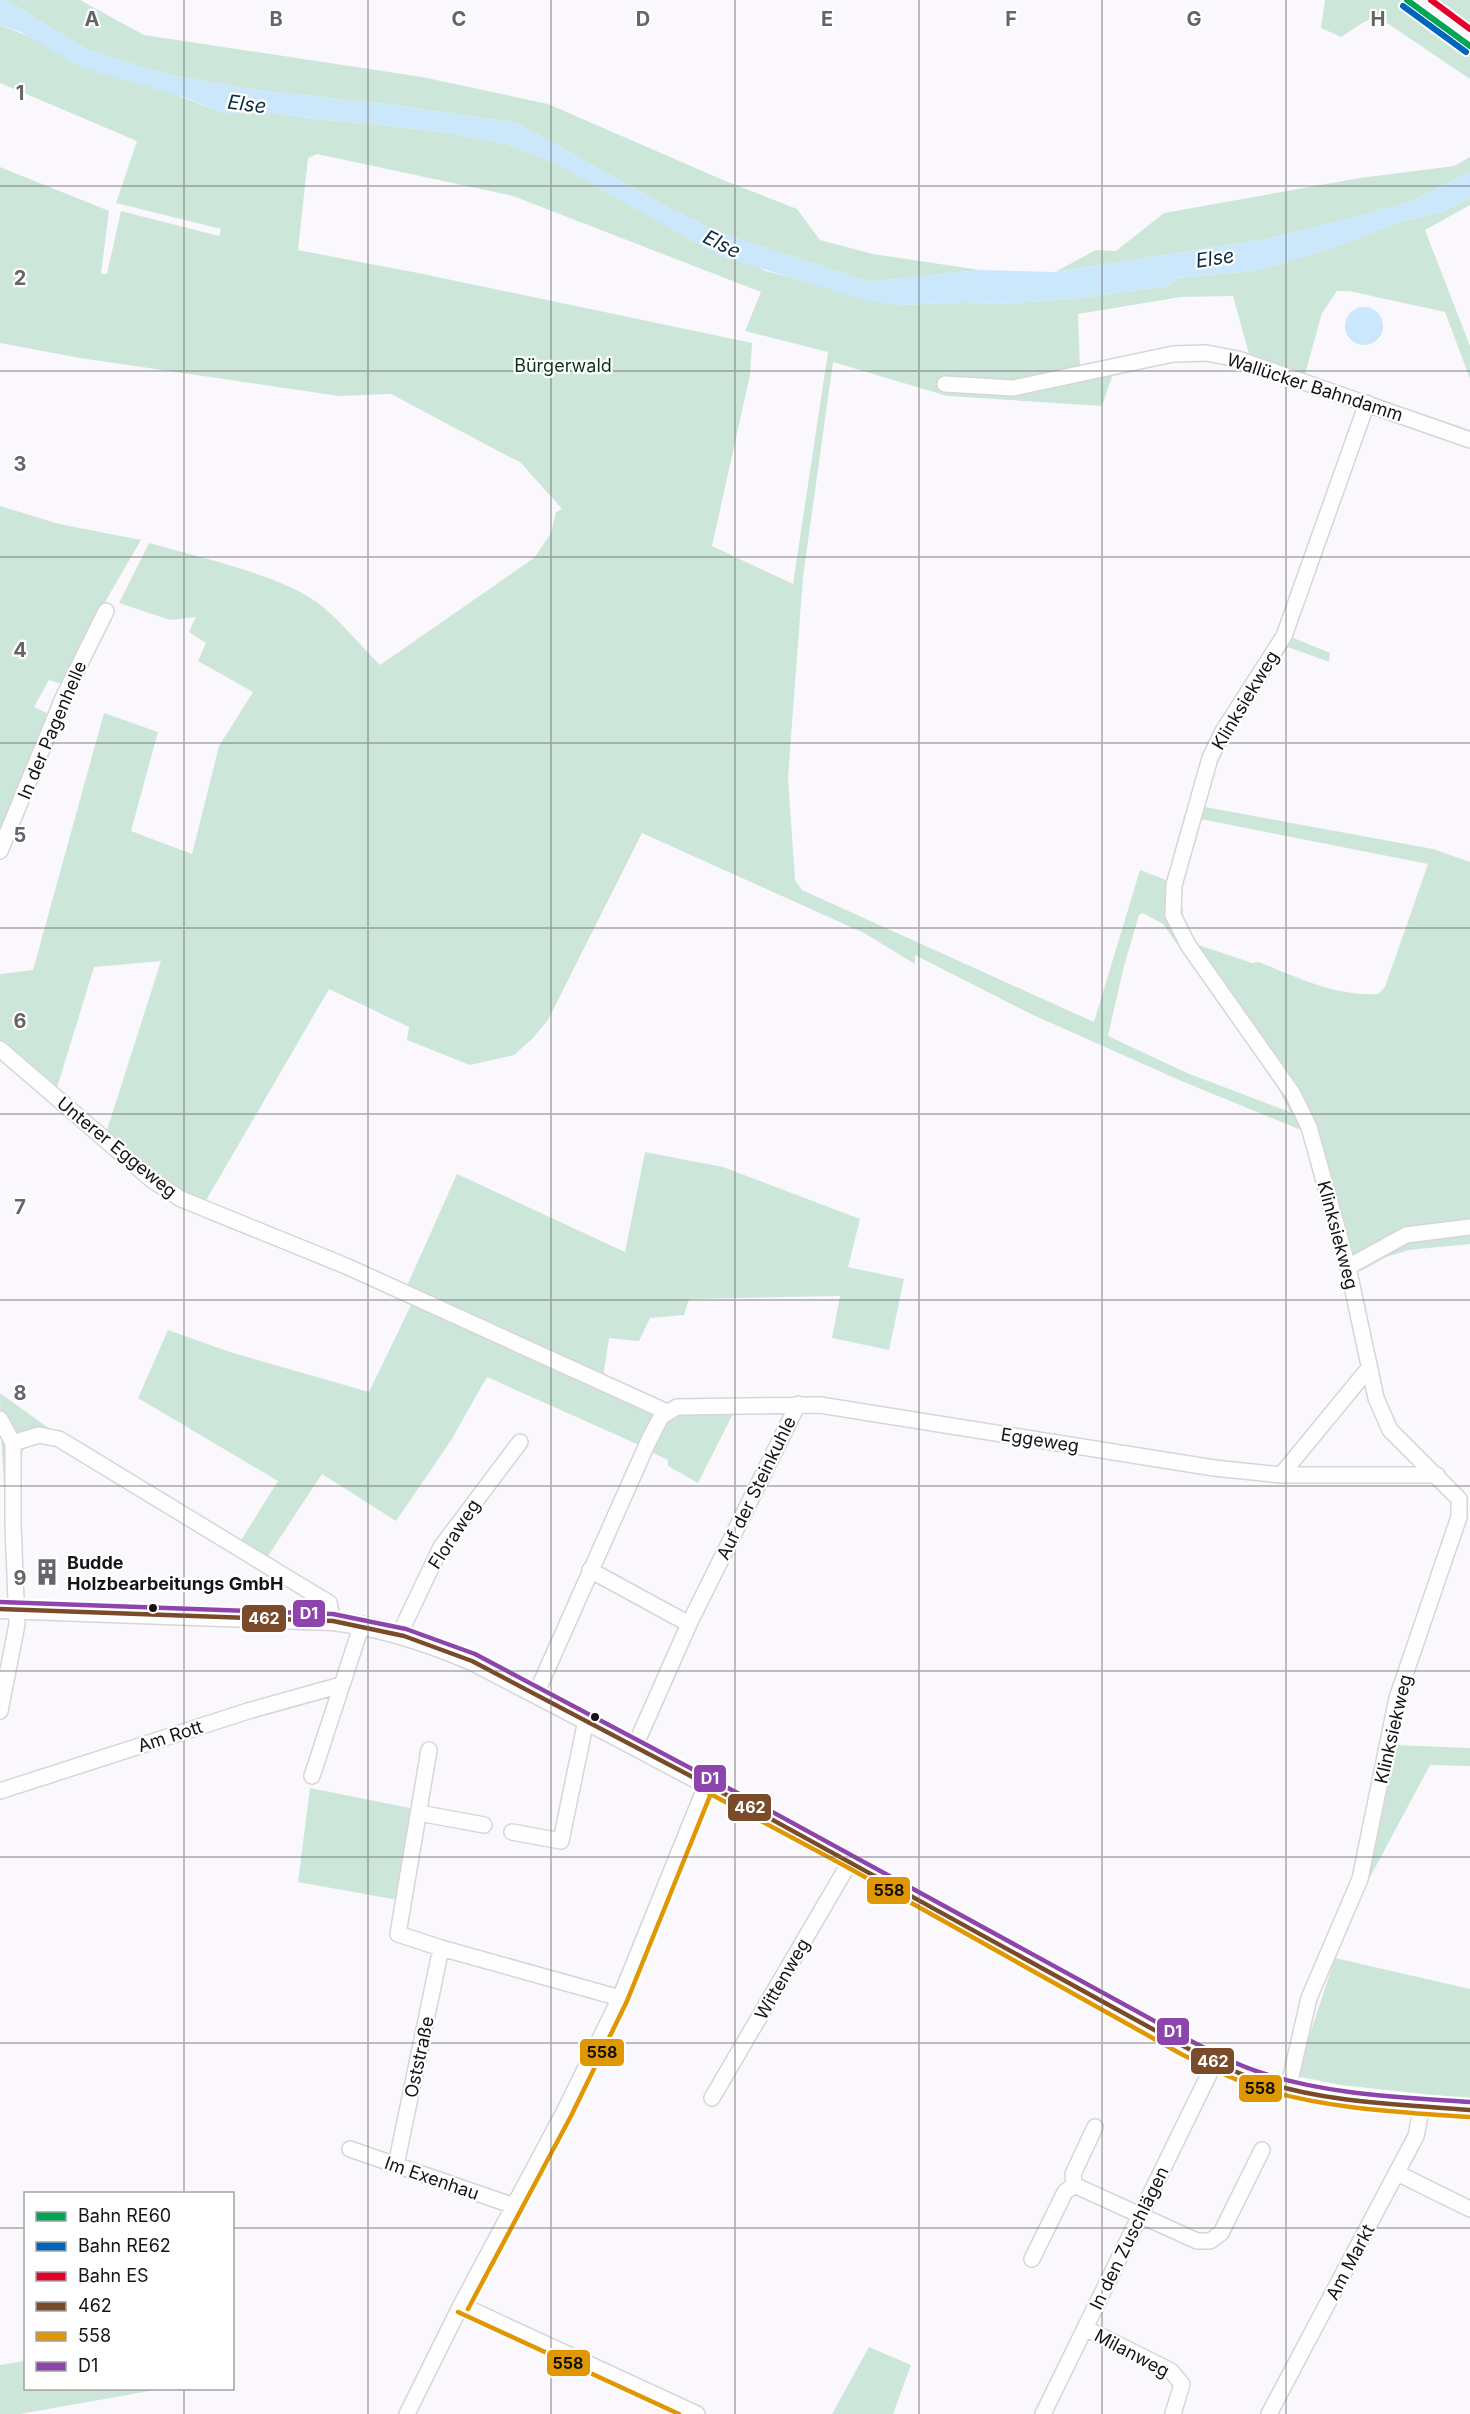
<svg xmlns="http://www.w3.org/2000/svg" width="1470" height="2414" viewBox="0 0 1470 2414" font-family="Inter,sans-serif">
<style>
.green{fill:#cce7da;fill-rule:evenodd}
.water{fill:#cbe7fc}
.lines{fill:none;stroke-linecap:round;stroke-linejoin:round}
.minor-casing{stroke:#d8d5da;stroke-width:18}
.major-casing{stroke:#d8d5da;stroke-width:21}
.minor{stroke:#fefeff;stroke-width:15}
.major{stroke:#fefeff;stroke-width:18}
.bus-1-casing{stroke:#fff;stroke-width:9}
.bus-2-casing{stroke:#fff;stroke-width:9}
.bus-3-casing{stroke:#fff;stroke-width:9}
.bus-1{stroke:#7a4b2a;stroke-width:4.5}
.bus-2{stroke:#e19702;stroke-width:4.5}
.bus-3{stroke:#8e44ad;stroke-width:4.5}
.rail-1-casing{stroke:#fff;stroke-width:10}
.rail-2-casing{stroke:#fff;stroke-width:10}
.rail-3-casing{stroke:#fff;stroke-width:10}
.rail-1{stroke:#00a651;stroke-width:6}
.rail-2{stroke:#0065bd;stroke-width:6}
.rail-3{stroke:#e4002b;stroke-width:6}
.grid{fill:none;stroke:#676468;stroke-width:1.5;stroke-opacity:0.55}
.bus-dot{fill:#171418;stroke:#fff;stroke-width:2}
.labels{text-anchor:middle;dominant-baseline:central;stroke-width:4.5;stroke-linejoin:round;paint-order:stroke}
.park-label{font-size:18px;fill:#0d3121;stroke:#fff}
.street-label{font-size:18px;fill:#171418;stroke:#fff}
.poi-label{font-size:18px;font-weight:bold;fill:#171418;stroke:#fff;text-anchor:start}
.water-label{font-size:20px;font-style:italic;fill:#0c2d3f;stroke:#fff}
.grid-label{font-size:20px;text-anchor:middle;font-weight:bold;fill:#676468;stroke:#fff;stroke-width:4.5;stroke-linejoin:round;paint-order:stroke}
.line-badge{stroke:#fff;stroke-width:2}
.badge-label{font-size:16px;text-anchor:middle;font-weight:bold;fill:#fff}
.pale-badge-label{font-size:16px;text-anchor:middle;font-weight:bold;fill:#111}
</style>
<rect width="100%" height="100%" fill="#fbf8fd"/>
<!-- green -->
<path class="green" d="M6 0H80L144 35 422 77 548 104 723 180 797 209 820 240 873 254 980 270 870 282 723 234 669 208 517 123 393 105 256 90 168 75 86 49Z
M1325 0H1400L1470 51V79L1378 17 1364 22 1341 37 1321 28Z
M1431 0H1470V28Z
M0 25 223 113H273L315 119 374 124 449 133 507 144 557 164 627 203 766 271 901 305 964 302 998 304 1072 299 1168 286 1178 278 1259 270 1335 247 1403 221 1442 212 1470 197V205L1425 230 1470 346V379L1445 312 1349 291H1337L1322 313 1305 374 1249 354 1233 296 1181 297 1078 314 1080 370 1115 368 1102 406 947 396 833 362 803 577 788 777 795 880 802 890 1094 1022 1140 870 1171 882 1170 903 1183 907 1182 924 1190 942 1252 963 1259 962C1296 977 1337 997 1378 994L1385 987 1428 864 1190 817 1208 757 1283 634 1366 394 1470 430V447L1381 413 1373 414 1365 419 1291 637 1330 653 1329 662 1288 647 1232 735 1216 766 1205 807 1433 849 1470 862V1244L1409 1250 1386 1257 1361 1271 1345 1239 1318 1137 1179 1080 1031 1014 915 955V964L864 933 642 833 548 1020 532 1039 514 1055 470 1065 407 1040 409 1027 329 989 204 1204 406 1288 457 1174 625 1252 645 1152 723 1167 860 1219 848 1267 904 1279 889 1350 832 1338 840 1296 689 1299 684 1315 650 1318 639 1341 609 1338 603 1378 666 1404 639 1445 487 1377 450 1442 396 1521 322 1474 266 1559 240 1542 278 1481 138 1398 168 1330 230 1352 369 1392 412 1303 345 1271 196 1211 0 1056V974L33 970 104 713 158 732 131 831 192 854 219 746 253 692 198 661 206 643 189 632 196 617 170 620 119 603 149 543C197 557 279 574 318 603 340 620 360 645 380 665L534 558 551 533 556 512 562 509 521 463 391 394 339 396 80 358 0 343V167L109 211 101 274H107L121 211 219 236 221 229 116 203 137 141 0 83ZM317 154 513 196 761 292 745 331 828 352 793 584 712 546 750 375 752 343 418 273 298 250 308 158ZM1143 913 1163 924 1278 1088 1290 1112 1187 1073 1108 1036 1124 966 1139 915ZM161 961 106 1133 56 1091 94 967Z
M1470 157V172L1411 202 1268 239 1055 272 1096 250 1116 251 1164 213 1360 178 1454 166Z
M0 506 59 524 141 540 101 609 65 685 49 680 34 707 51 715 0 842Z
M0 1393 58 1435 48 1442 24 1449 19 1457 6 1532C5 1485 0 1440 0 1393Z
M736 1408 698 1483 668 1466V1460L651 1452 668 1415Z
M1394 1745 1470 1748V1766L1430 1765 1368 1881 1393 1762Z
M310 1788 415 1809 398 1900 298 1882Z
M1335 1958 1470 1989V2099L1341 2085 1296 2076Z
M869 2347 911 2365 893 2414H832Z
M25 2361 26 2388 161 2389 20 2414H0V2365Z"/>
<!-- water -->
<path class="water" d="M0 0H6L86 49 168 75 256 90 393 105 517 123 669 208 723 234 870 282 980 270 1055 272 1268 239 1411 202 1470 172V197L1442 212 1403 221 1335 247 1259 270 1178 278 1168 286 1072 299 998 304 964 302 901 305 867 301 715 254 557 164 507 144 449 133 374 124 315 119 273 113H223L184 97 82 68 21 32 0 25Z
M1345 326a19 19 0 1 1 38 0a19 19 0 1 1-38 0Z"/>
<g class="lines">
<defs>
<path id="minor" d="M945 384 1013 388 1173 354 1206 353 1238 359 1470 440
M0 851 63 698 106 611
M0 1049 152 1180 181 1199 346 1266 667 1412
M1348 1267 1406 1235 1470 1227
M0 1419 13 1443V1525L17 1624 0 1711
M13 1443 39 1435 59 1439 329 1603 333 1621
M1281 1475 1369 1368
M590 1570 689 1624
M400 1633 441 1547 520 1442
M536 1694 649 1440 661 1417 677 1407 820 1405 1214 1468 1281 1475H1437
M635 1746 689 1624 798 1404
M312 1776 362 1624
M0 1791 248 1711 341 1685
M419 1813 484 1825
M512 1832 561 1841 586 1720
M441 1948 620 1998
M1288 2089 1309 1998 1360 1879 1397 1698 1459 1517V1499L1390 1430 1376 1398 1348 1267 1309 1127 1293 1094 1188 945 1173 915 1174 885 1210 758 1223 731 1284 636 1367 403
M712 2098 851 1860
M350 2149 514 2206
M396 2165 441 1948 398 1934 429 1750
M1397 2173 1470 2209
M1074 2185 1197 2241H1210L1221 2233 1262 2150
M1032 2259 1065 2192 1074 2185 1073 2174 1095 2127
M461 2305 697 2414
M1085 2328 1171 2371 1182 2384 1173 2414
M407 2414 461 2305 564 2112 620 1998 707 1783
M1043 2414 1215 2062
M1269 2414 1416 2136 1422 2106"/>
<path id="major" d="M0 1609 333 1621C382 1627 426 1641 472 1661 713 1785 950 1916 1187 2048 1214 2062 1241 2076 1271 2084 1334 2103 1404 2104 1470 2110"/>
</defs>
<!-- minor casing -->
<use href="#minor" class="minor-casing"/>
<!-- major casing -->
<use href="#major" class="major-casing"/>
<!-- minor -->
<use href="#minor" class="minor"/>
<!-- major -->
<use href="#major" class="major"/>
<defs>
<path id="bus-1" d="M0 1609 333 1621 404 1636 472 1661 742 1803 1187 2048C1210 2060 1233 2072 1258 2080 1326 2103 1399 2104 1470 2110"/>
<path id="bus-2" d="M703 1790 847 1867 1183 2055C1208 2067 1233 2080 1259 2088 1327 2109 1399 2112 1469 2117
M468 2309 571 2116 627 2001 714 1786
M458 2312 679 2414"/>
<path id="bus-3" d="M0 1602 333 1614 406 1629 475 1654 745 1797 1191 2041C1214 2053 1237 2065 1262 2073 1329 2095 1400 2097 1470 2102"/>
</defs>
<!-- bus-1 casing -->
<use href="#bus-1" class="bus-1-casing"/>
<!-- bus-2 casing -->
<use href="#bus-2" class="bus-2-casing"/>
<!-- bus-3 casing -->
<use href="#bus-3" class="bus-3-casing"/>
<!-- bus-1 -->
<use href="#bus-1" class="bus-1"/>
<!-- bus-2 -->
<use href="#bus-2" class="bus-2"/>
<!-- bus-3 -->
<use href="#bus-3" class="bus-3"/>
<defs>
<path id="rail-1" d="M1407 0 1470 46"/>
<path id="rail-2" d="M1403 6 1466 52"/>
<path id="rail-3" d="M1431 0 1470 29"/>
</defs>
<!-- rail-1 casing -->
<use href="#rail-1" class="rail-1-casing"/>
<!-- rail-2 casing -->
<use href="#rail-2" class="rail-2-casing"/>
<!-- rail-3 casing -->
<use href="#rail-3" class="rail-3-casing"/>
<!-- rail-1 -->
<use href="#rail-1" class="rail-1"/>
<!-- rail-2 -->
<use href="#rail-2" class="rail-2"/>
<!-- rail-3 -->
<use href="#rail-3" class="rail-3"/>
</g>
<!-- grid -->
<path class="grid" d="M184 0V2194M368 0V2414M551 0V2414M735 0V2414M919 0V2414M1102 0V2414M1286 0V2414M0 186H1470M0 371H1470M0 557H1470M0 743H1470M0 928H1470M0 1114H1470M0 1300H1470M0 1486H1470M0 1671H1470M0 1857H1470M0 2043H1470M0 2228H26M232 2228H1470M184 2388V2414"/>
<!-- icons -->
<defs>
<symbol id="building-bare" viewBox="-9 -9 18 18"><path d="M-4-6H4V6H1V3H-1V6H-4ZM-2.5-4.3h1.7v1.8h-1.7ZM.8-4.3h1.7v1.8H.8ZM-2.5-1h1.7V.8h-1.7ZM.8-1h1.7V.8H.8Z" fill="#676468" stroke="#fff" stroke-width="2.5" paint-order="stroke"/></symbol>
</defs>
<g fill-rule="evenodd">
<use href="#building-bare" x="28" y="1553" width="38" height="38"/>
</g>
<!-- markers -->
<g class="bus-dot">
<circle cx="153" cy="1608" r="5"/>
<circle cx="595" cy="1717" r="5"/>
</g>
<g class="labels">
<!-- park labels -->
<g class="park-label">
<text x="563" y="365">Bürgerwald</text>
</g>
<!-- street labels -->
<g class="street-label">
<text transform="translate(1315 387) rotate(18)">Wallücker Bahndamm</text>
<text transform="translate(1245 700) rotate(-59)">Klinksiekweg</text>
<text transform="translate(52 730) rotate(-67)">In der Pagenhelle</text>
<text transform="translate(117 1147) rotate(39)">Unterer Eggeweg</text>
<text transform="translate(1338 1235) rotate(75)">Klinksiekweg</text>
<text transform="translate(1040 1440) rotate(9)">Eggeweg</text>
<text transform="translate(756 1488) rotate(-64)">Auf der Steinkuhle</text>
<text transform="translate(454 1534) rotate(-57)">Floraweg</text>
<text transform="translate(1393 1729) rotate(-77)">Klinksiekweg</text>
<text transform="translate(170 1736) rotate(-18)">Am Rott</text>
<text transform="translate(782 1979) rotate(-60)">Wittenweg</text>
<text transform="translate(419 2057) rotate(-78)">Oststraße</text>
<text transform="translate(432 2178) rotate(19)">Im Exenhau</text>
<text transform="translate(1129 2238) rotate(-64)">In den Zuschlägen</text>
<text transform="translate(1350 2262) rotate(-62)">Am Markt</text>
<text transform="translate(1132 2353) rotate(28)">Milanweg</text>
</g>
<!-- poi labels -->
<g class="poi-label">
<text x="67" y="1562">Budde<tspan x="67" dy="21">Holzbearbeitungs GmbH</tspan></text>
</g>
<!-- water labels -->
<g class="water-label">
<text transform="translate(247 104) rotate(7)">Else</text>
<text transform="translate(722 244) rotate(27)">Else</text>
<text transform="translate(1215 258) rotate(-8)">Else</text>
</g>
</g>
<g class="grid-label">
<text x="92" y="26">A</text>
<text x="276" y="26">B</text>
<text x="459" y="26">C</text>
<text x="643" y="26">D</text>
<text x="827" y="26">E</text>
<text x="1011" y="26">F</text>
<text x="1194" y="26">G</text>
<text x="1378" y="26">H</text>
<text x="20" y="100">1</text>
<text x="20" y="285">2</text>
<text x="20" y="471">3</text>
<text x="20" y="657">4</text>
<text x="20" y="842">5</text>
<text x="20" y="1028">6</text>
<text x="20" y="1214">7</text>
<text x="20" y="1400">8</text>
<text x="20" y="1585">9</text>
</g>
<g class="line-badge">
<rect x="292" y="1599" width="34" height="29" rx="6" fill="#8e44ad"/>
<rect x="241" y="1604" width="46" height="29" rx="6" fill="#7a4b2a"/>
<rect x="693" y="1764" width="34" height="29" rx="6" fill="#8e44ad"/>
<rect x="727" y="1793" width="45" height="29" rx="6" fill="#7a4b2a"/>
<rect x="866" y="1876" width="45" height="29" rx="6" fill="#e19702"/>
<rect x="1156" y="2017" width="34" height="29" rx="6" fill="#8e44ad"/>
<rect x="579" y="2038" width="46" height="29" rx="6" fill="#e19702"/>
<rect x="1190" y="2047" width="45" height="28" rx="6" fill="#7a4b2a"/>
<rect x="1238" y="2074" width="45" height="29" rx="6" fill="#e19702"/>
<rect x="546" y="2349" width="45" height="28" rx="6" fill="#e19702"/>
</g>
<g class="badge-label">
<text x="309" y="1619">D1</text>
<text x="264" y="1624">462</text>
<text x="710" y="1784">D1</text>
<text x="750" y="1813">462</text>
<text x="1173" y="2037">D1</text>
<text x="1213" y="2067">462</text>
</g>
<g class="pale-badge-label">
<text x="889" y="1896">558</text>
<text x="602" y="2058">558</text>
<text x="1260" y="2094">558</text>
<text x="568" y="2369">558</text>
</g>
<!-- legend -->
<rect x="24" y="2192" width="210" height="198" fill="#ffffff" stroke="#a2a1a3" stroke-width="1.5"/>
<rect x="36" y="2212" width="30" height="9" fill="#00a651" stroke="#a2a1a3" stroke-width="1.5"/>
<text x="78" y="2222" font-size="18" fill="#171418">Bahn RE60</text>
<rect x="36" y="2242" width="30" height="9" fill="#0065bd" stroke="#a2a1a3" stroke-width="1.5"/>
<text x="78" y="2252" font-size="18" fill="#171418">Bahn RE62</text>
<rect x="36" y="2272" width="30" height="9" fill="#e4002b" stroke="#a2a1a3" stroke-width="1.5"/>
<text x="78" y="2282" font-size="18" fill="#171418">Bahn ES</text>
<rect x="36" y="2302" width="30" height="9" fill="#7a4b2a" stroke="#a2a1a3" stroke-width="1.5"/>
<text x="78" y="2312" font-size="18" fill="#171418">462</text>
<rect x="36" y="2332" width="30" height="9" fill="#e19702" stroke="#a2a1a3" stroke-width="1.5"/>
<text x="78" y="2342" font-size="18" fill="#171418">558</text>
<rect x="36" y="2362" width="30" height="9" fill="#8e44ad" stroke="#a2a1a3" stroke-width="1.5"/>
<text x="78" y="2372" font-size="18" fill="#171418">D1</text>
</svg>
